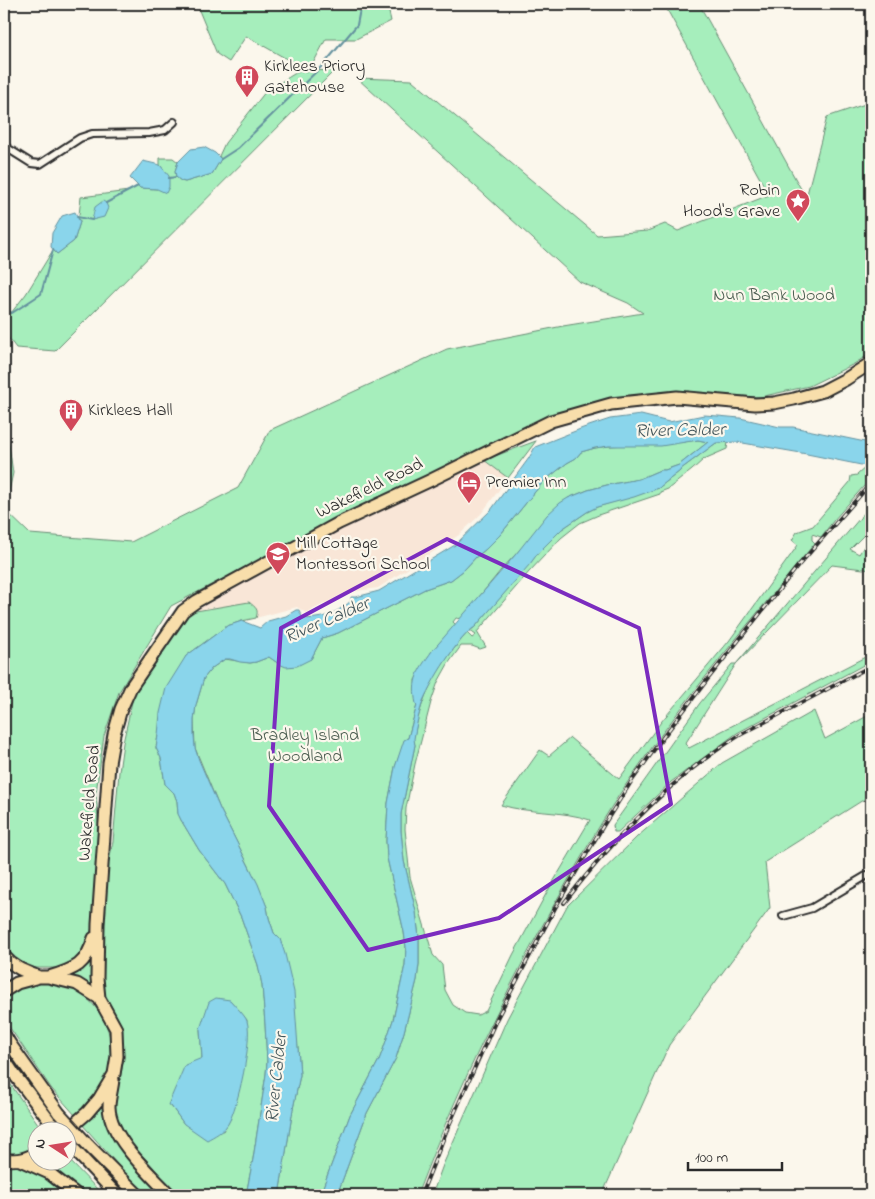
<svg xmlns="http://www.w3.org/2000/svg" width="875" height="1199" viewBox="0 0 875 1199" font-family="'Indie Flower',sans-serif">
<style>
.built{fill:#f9e6d7}
.green{fill:#a6eebc;stroke:#688c74;fill-rule:evenodd}
.water{fill:#8ad5eb;stroke:#64919e}
.lines{fill:none;stroke-linecap:round;stroke-linejoin:round}
.stream{stroke:#64919e;stroke-width:2}
.street-casing{stroke:#2b2b2b;stroke-width:10}
.highway-casing{stroke:#2b2b2b;stroke-width:15}
.street{stroke:#fbf7ec;stroke-width:6}
.highway{stroke:#f8deab;stroke-width:11}
.rail-casing{stroke:#2b2b2b;stroke-width:4}
.rail{stroke:#fbf7ec;stroke-width:2;stroke-dasharray:5.5;stroke-linecap:butt}
.highway-bridge-casing{stroke:#2b2b2b;stroke-width:15;stroke-linecap:butt}
.highway-bridge{stroke:#f8deab;stroke-width:11}
.marked{fill:none;stroke:#7b2cbf;stroke-width:4;stroke-linejoin:round}
.labels{text-anchor:middle;dominant-baseline:central;stroke-width:4.5;stroke-linejoin:round;paint-order:stroke}
.poi-label{font-size:18px;fill:#2b2b2b;stroke:#fbf7ec;text-anchor:start}
.park-label{font-size:18px;fill:#4a5c4f;stroke:#fbf7ec}
.street-label{font-size:18px;fill:#2b2b2b;stroke:#fbf7ec}
.water-label{font-size:19px;font-style:italic;fill:#43565b;stroke:#fbf7ec}
</style>
<rect width="100%" height="100%" fill="#fbf7ec"/>
<filter id="ink" filterUnits="userSpaceOnUse"><feTurbulence type="fractalNoise" baseFrequency=".02" numOctaves="2"/><feDisplacementMap in="SourceGraphic" scale="10" xChannelSelector="R" yChannelSelector="G"/><feConvolveMatrix kernelMatrix="1 2 1 2 8 2 1 2 1" color-interpolation-filters="sRGB"/></filter>
<g filter="url(#ink)">
<!-- built -->
<path class="built" d="M484 460 508 478 481 514 459 535 378 588 349 592 306 613 297 607 256 618 258 613 249 603 194 611 331 532Z"/>
<!-- green -->
<path class="green" d="M203 4H387L391 21 356 39H326L309 71 335 70 55 351 16 348 4 332V322L26 294 53 250 57 254 74 241 80 222 77 217 79 215 81 197 129 191 138 186 140 188 157 189 169 177 160 165V158H173L178 162 175 171 176 177 181 181 185 182 212 174 221 159 219 156 225 143 266 91 299 71H308L246 36 229 62 217 54 198 8Z
M664 4H699L806 198 827 117 871 102V353L854 364 809 386 760 397 672 393 542 422 249 565 171 606 119 692 104 736 96 793 100 845 95 877 93 923 89 939 83 952 75 961 63 968H37L27 966 12 959 4 950V417H5L13 473 5 510 30 534 131 542 238 488 270 430 447 349 563 326 643 313 628 303 580 282 357 78 412 80 597 235 647 231 665 224 678 231 769 195Z
M698 440 708 442 679 465 665 470H660L639 479 607 485 588 490 568 498 501 570 461 619 456 618 453 622 456 625 432 651 415 680 417 705 408 738 406 739 395 767 388 803 386 841 387 858 404 932 406 947 405 965 393 1020 384 1047 379 1060 350 1115 320 1195H279L293 1109 300 1075 298 1048 280 939 274 933 269 918 267 907 250 868 220 809 195 748 194 720 196 705 204 678 212 668 225 659 250 663 256 662 269 657 279 664 311 659 322 638 338 633 425 589 451 580 464 570 476 557 486 549 500 535 543 482 567 463 576 458 581 452 595 448 609 446 683 442Z
M536 441 508 478 484 460Z
M728 442 727 449 704 459 692 470 668 489 660 492V494L601 514 580 523 561 538 529 572 477 632 486 647 480 649 472 646H461L448 664 438 682 431 702 415 764 406 808 405 829 410 877 433 955 442 965 445 990 453 1005 465 1013 478 1015 486 1011 513 955 546 894 590 820C562 810 530 814 501 805L540 750 549 756 570 738 619 779 661 722 729 641 798 545 792 540 797 532 813 526 850 482 851 476 857 475 867 466 871 467V478L834 520 821 537 812 534V540L815 543C754 617 691 691 636 770 612 804 591 840 571 875 528 949 489 1025 455 1102 441 1133 429 1164 417 1195H337L367 1113 396 1058 404 1032 417 980 419 964V938L416 912 404 861 401 831V814L415 745 413 739C416 728 418 716 422 705 431 678 449 654 467 633L472 638 476 635 470 631 475 627 546 544 562 529 587 512 597 507 659 488 661 486 680 471 681 469 716 443Z
M871 505V528L850 549 859 554 871 536V570L832 565 736 664 685 744 689 748 871 654V661L737 733 671 782 618 832H614L613 825 700 703 732 664H736Z
M249 602C256 608 259 609 256 618L242 621 227 626 186 656 158 735 156 748 161 758 165 784 174 793 177 801 178 813 181 820 199 850 225 884 241 917 258 965 262 985 265 1024 267 1062 266 1074 253 1159 246 1195H178L146 1159 136 1151 118 1122 115 1109 116 1098 124 1059 122 1026 103 991 101 976 107 870 113 842 119 772 123 743 133 697 145 673 183 618 190 612ZM230 1000 247 1020 231 1118 223 1131 184 1124 171 1106 202 1058 200 1029Z
M814 711 825 739 871 714V795L765 862 770 908 669 1045 602 1195H432L443 1165 507 1019 567 906 637 837 722 763Z
M94 955 93 987 72 975 85 966Z
M44 983C54 984 65 985 74 990 103 1004 119 1042 108 1072 101 1090 88 1103 76 1116L51 1088 6 1022 4 1018V994C16 987 30 984 44 983Z
M4 1075 43 1131 38 1132 37 1146C26 1151 16 1156 4 1155Z
M105 1097V1107L164 1195H149L125 1173 81 1123Z
M37 1157 38 1162H68V1159L103 1195H85L74 1186 29 1161Z
M4 1166C35 1165 48 1178 71 1195H4Z"/>
<!-- water -->
<path class="water" d="M204 147 215 153 221 159 212 174 185 182 181 181 176 177 175 171 178 162 191 149Z
M143 161 160 165 169 176V187L166 193 157 189 140 188 130 178Z
M103 201 106 203 108 208 104 217 92 220 95 207Z
M75 212 80 222 74 241 57 254 51 247 52 233 62 216Z
M641 415 669 422 704 415 718 416 740 418 780 427H793L870 443 871 444V467L807 454 737 442 716 443 681 469 680 471 661 486 659 488 634 497 597 507 587 512 562 529 538 553 530 564 475 627C458 637 431 682 423 701 419 713 416 726 414 739L415 745 401 814V831L404 861 416 912 419 938V964L417 980 404 1032 396 1058 367 1113 337 1195H320L350 1115 379 1060 384 1047 393 1020 405 965 406 947 404 932 387 858 386 841 388 803 395 767 404 740 408 738 417 705 416 704C411 679 418 671 432 651L516 554 547 515 560 503 568 498 588 490 607 485 639 479 660 470H665L679 465 708 442 698 440 661 446H609L595 448 581 452 576 458 567 463 543 482 500 535 486 549 476 557 464 570 451 580 425 589 338 633 322 638 311 659 297 666 286 667 279 664 269 657 256 662 250 663 240 662 230 659H225L212 668 204 678 196 705 194 720V735L195 748 199 760 220 809 258 884 267 907 269 918 274 933 280 939 285 954 294 992 300 1075 293 1109 279 1195H246L253 1159 266 1074 267 1062 265 1024 262 985 258 965 241 917 225 884 199 850 181 820 178 814 177 801 174 793 165 784 161 758 156 748 158 735 160 713 166 688 186 656 227 626 242 621 260 628 268 621 286 616 296 610H299L303 619C308 618 312 619 316 618 328 617 342 609 351 601V597H356L379 591 455 545 491 510 529 458 535 447 583 428 610 419Z
M216 998 230 1000C234 1005 245 1015 247 1021 253 1039 238 1107 228 1124 223 1132 214 1136 207 1140L184 1124 171 1106 168 1105 185 1065 202 1058 200 1029 209 1002Z"/>
<g class="lines">
<!-- stream -->
<path class="stream" d="M221 159 238 148 324 64 357 25 361 4
M169 178 176 177
M106 203 138 186
M77 217 92 220
M4 309 12 313 41 294 53 250"/>
<defs>
<path id="street" d="M4 146 31 163 40 164 80 138 92 134 149 133 165 130 174 122
M783 916 812 908 871 873"/>
<path id="highway" d="M4 956C14 968 24 971 39 977
M49 977C76 969 86 965 94 938
M4 991 17 983 39 977H48L77 984 99 998 116 1029 117 1056 114 1074 99 1099 87 1113 65 1132
M99 998 97 978 98 924 109 763 114 734 121 709 131 687 183 611 197 601 339 523 429 481 551 421 611 404 677 397 755 404 774 403 794 399 823 391 846 379 871 363
M4 1034 10 1044 59 1113
M4 1059 14 1074 58 1132
M113 1080C112 1089 109 1099 109 1107 110 1138 150 1174 170 1195
M68 1143 117 1195
M88 1145 138 1195
M4 1160C18 1160 25 1160 38 1152
M20 1160 49 1173 77 1195"/>
</defs>
<!-- street casing -->
<use href="#street" class="street-casing"/>
<!-- highway casing -->
<use href="#highway" class="highway-casing"/>
<!-- street -->
<use href="#street" class="street"/>
<!-- highway -->
<use href="#highway" class="highway"/>
<defs>
<path id="rail" d="M564 903C613 840 671 777 740 735 753 728 767 721 780 714 810 698 841 682 871 666
M421 1195 446 1132 497 1018 555 908 603 826 631 782 664 736 707 680 798 566 871 483"/>
</defs>
<!-- rail casing -->
<use href="#rail" class="rail-casing"/>
<!-- rail -->
<use href="#rail" class="rail"/>
<defs>
<path id="highway-bridge" d="M59 1113 88 1145"/>
</defs>
<!-- highway-bridge casing -->
<use href="#highway-bridge" class="highway-bridge-casing"/>
<!-- highway-bridge -->
<use href="#highway-bridge" class="highway-bridge"/>
</g>
</g>
<!-- marked area -->
<path class="marked" d="M447 539 639 628 671 804 499 918 368 950 269 806 281 628Z"/>
<!-- icons -->
<defs>
<symbol id="building-pin" viewBox="-11 -11 22 30"><path d="M0 17L-7.5 6A9.5 9.5 0 1 1 7.5 6Z" fill="#d1495b" stroke="#fbf7ec"/><path d="M-4-6H4V6H1V3H-1V6H-4ZM-2.5-4.3h1.7v1.8h-1.7ZM.8-4.3h1.7v1.8H.8ZM-2.5-1h1.7V.8h-1.7ZM.8-1h1.7V.8H.8Z" fill="#fff"/></symbol>
<symbol id="sight-pin" viewBox="-11 -11 22 30"><path d="M0 17L-7.5 6A9.5 9.5 0 1 1 7.5 6Z" fill="#d1495b" stroke="#fbf7ec"/><path d="M0-6L1.8-2.2L6-1.7L2.9 1.2L3.7 5.4L0 3.3L-3.7 5.4L-2.9 1.2L-6-1.7L-1.8-2.2Z" fill="#fff"/></symbol>
<symbol id="hotel-pin" viewBox="-11 -11 22 30"><path d="M0 17L-7.5 6A9.5 9.5 0 1 1 7.5 6Z" fill="#d1495b" stroke="#fbf7ec"/><path d="M-6-4.5h1.5V1H6V5H4.5V3h-9V5H-6ZM-4 0a1.8 1.8 0 1 1 3.6 0ZM.5 0V-2.5h3Q6-2.5 6 0Z" fill="#fff"/></symbol>
<symbol id="school-pin" viewBox="-11 -11 22 30"><path d="M0 17L-7.5 6A9.5 9.5 0 1 1 7.5 6Z" fill="#d1495b" stroke="#fbf7ec"/><path d="M0-5L7-2L0 1L-7-2ZM-4 1L0 2.5L4 1V4Q0 6-4 4Z" fill="#fff"/></symbol>
</defs>
<g fill-rule="evenodd">
<use href="#building-pin" x="233" y="63" width="28" height="38"/>
<use href="#sight-pin" x="784" y="187" width="28" height="38"/>
<use href="#building-pin" x="57" y="397" width="28" height="38"/>
<use href="#hotel-pin" x="455" y="469" width="28" height="38"/>
<use href="#school-pin" x="264" y="540" width="28" height="38"/>
</g>
<g class="labels">
<!-- poi labels -->
<g class="poi-label">
<text x="264" y="67">Kirklees Priory<tspan x="264" dy="21">Gatehouse</tspan></text>
<text x="780" y="191" text-anchor="end">Robin<tspan x="780" dy="21">Hood's Grave</tspan></text>
<text x="88" y="411">Kirklees Hall</text>
<text x="486" y="483">Premier Inn</text>
<text x="296" y="544">Mill Cottage<tspan x="296" dy="21">Montessori School</tspan></text>
</g>
<!-- park labels -->
<g class="park-label">
<text x="774" y="296">Nun Bank Wood</text>
<text x="305" y="736">Bradley Island<tspan x="305" dy="21">Woodland</tspan></text>
</g>
<!-- street labels -->
<g class="street-label">
<text transform="translate(370 489) rotate(-26)">Wakefield Road</text>
<text transform="translate(90 803) rotate(-85)">Wakefield Road</text>
</g>
<!-- water labels -->
<g class="water-label">
<text transform="translate(680 431) rotate(-1)">River Calder</text>
<text transform="translate(327 621) rotate(-23)">River Calder</text>
<text transform="translate(277 1078) rotate(-84)">River Calder</text>
</g>
</g>
<!-- margin -->
<rect width="875" height="1199" fill="none" stroke="#fbf7ec" stroke-width="20"/>
<rect x="10" y="10" width="855" height="1179" fill="none" stroke="#2b2b2b" stroke-width="2" filter="url(#ink)"/>
<!-- north arrow -->
<g transform="translate(52 1146) rotate(282)"><circle r="24" fill="#fbf7ec" stroke="#a8a59f"/>
<path d="M0-4L9 19L0 12L-9 19Z" fill="#d1495b"/>
<text y="-8" font-size="14" font-weight="bold" text-anchor="middle" fill="#2b2b2b">N</text>
</g>
<!-- scale -->
<path d="M688 1162v8h94v-8" fill="none" stroke="#2b2b2b" stroke-width="2.5"/>
<text x="695" y="1162" font-size="15" fill="#2b2b2b" stroke="#fbf7ec" stroke-width="4" paint-order="stroke">100 m</text>
</svg>
